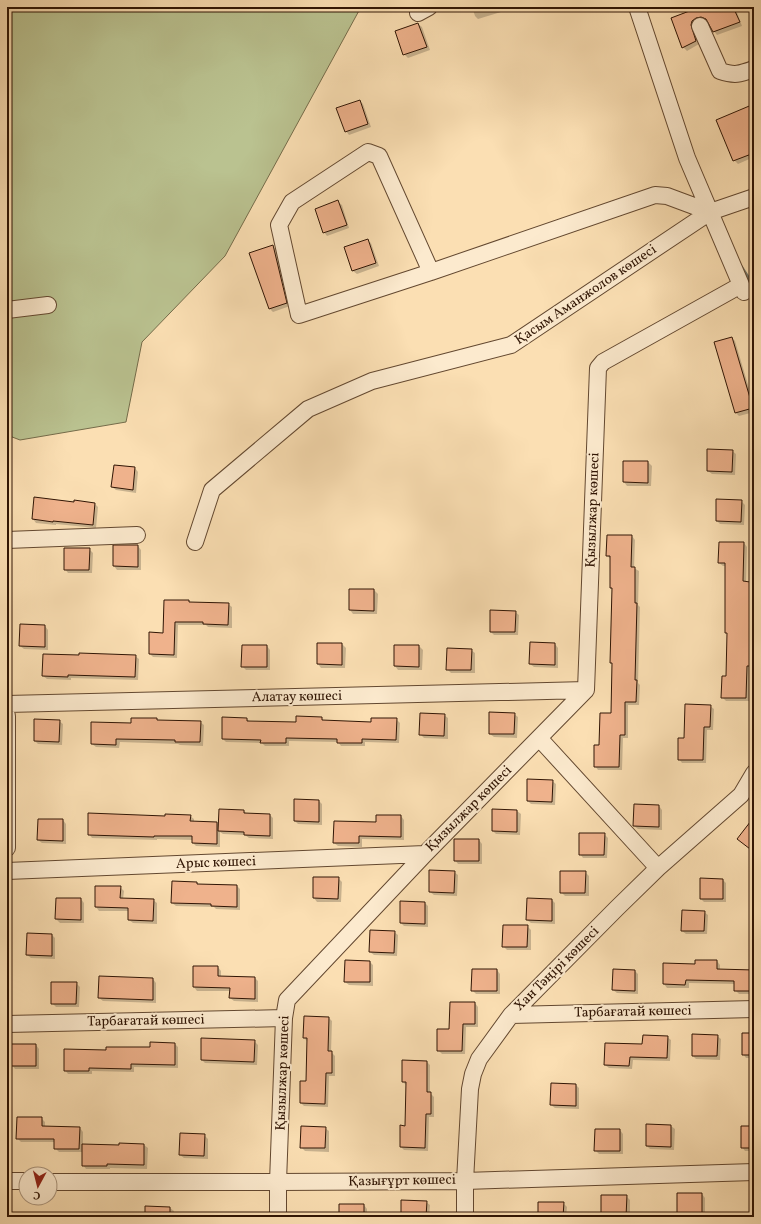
<svg xmlns="http://www.w3.org/2000/svg" width="761" height="1224" viewBox="0 0 761 1224" font-family="Vollkorn,serif">
<style>
.green{fill:#bac290;stroke:#756c4a}
.shadow{fill:#0003}
.lines{fill:none;stroke-linecap:round;stroke-linejoin:round}
.stream{stroke:#73796e;stroke-width:4}
.building{fill:#efb28c;stroke:#301504}
.minor-casing{stroke:#634830;stroke-width:18}
.minor{stroke:#fceace;stroke-width:16}
.labels{text-anchor:middle;dominant-baseline:central;stroke-width:4;stroke-linejoin:round;paint-order:stroke}
.street-label{font-size:14px;fill:#301504;stroke:#fceace}
</style>
<rect width="100%" height="100%" fill="#fbdfb3"/>
<filter id="stains"><feTurbulence type="fractalNoise" baseFrequency=".005" numOctaves="4"/><feColorMatrix values="0 0 0 0 .2 0 0 0 0 .09 0 0 0 0 .02 0 0 0 .5 -.17"/></filter>
<radialGradient id="worn" r=".72"><stop offset=".6" stop-color="#630" stop-opacity="0"/><stop offset="1" stop-color="#630" stop-opacity=".3"/></radialGradient>
<!-- green -->
<path class="green" d="M7 7H361L225 256 142 342 126 422 20 440 7 435Z"/>
<!-- shadow -->
<path class="shadow" d="M472 7H499L501 12 478 19 475 16Z
M702 7H735L742 26 717 35 714 31 708 21 706 20 699 21 694 30 699 44 687 51 683 47 672 19Z
M418 24 422 27 430 50 408 58 404 54Z
M360 101 363 104 371 127 349 135 346 131Z
M754 103V145L750 147 754 157 738 164 734 160 753 106 752 104Z
M338 202 342 205 349 228 327 236 324 232Z
M367 240 371 243 379 266 357 274 353 271Z
M272 246 276 249 290 306 273 312 270 309Z
M732 338 735 341 754 405V412L739 416 736 413Z
M732 451 736 454 735 475 712 474 708 471Z
M624 462H648L652 466 651 486H627L624 482Z
M135 468 138 472 136 493 116 490 112 487Z
M35 498 75 503 95 504 98 507 96 528 56 524V525L36 523 33 519Z
M741 501 745 505 744 525 720 524 717 521Z
M632 536 635 540 634 568 639 571 638 605 640 607 638 683 640 685 639 705H628V738H623L622 770H598L595 766 600 746 612 714 613 664 611 662 613 590 611 588V559L607 556Z
M744 543 747 547 746 582 749 583 753 586 754 669H750V701H726L722 697 727 677 728 635 726 632V566H723L719 563Z
M114 546H138L141 550V570H117L114 566Z
M89 549 93 553 92 573H68L65 569Z
M374 590 378 594 377 614H353L350 610Z
M189 601 190 603 228 604 232 607V628L208 627 206 625H178L177 658 153 657 150 654Z
M515 612 519 615 518 635H494L491 632Z
M45 626 48 630V650L24 649 20 646Z
M342 644 346 648 345 668H321L318 664Z
M555 644 558 648V668L534 667 530 664Z
M267 646 270 650V670H246L242 666Z
M395 646H419L423 650 422 670H398L395 666Z
M471 650 475 653V673H451L447 669Z
M135 656 139 659 138 680 71 678V680L47 679 43 676Z
M710 706 714 709 713 730H707L706 763H682L679 759 685 739Z
M514 714 518 717 517 738 494 737 490 734Z
M444 715 448 718V739L424 738 420 734Z
M223 718 247 719 250 722 297 723 321 718 325 722 372 723 396 719 400 723 399 743 365 742V746H341L338 742 289 741V746H265L262 743 226 742 223 739Z
M59 721 63 724 62 745 38 744 35 741Z
M158 721 200 722 204 725 203 746 180 745 178 744 120 742 119 748 96 747 92 744 132 724Z
M552 781 556 784 555 805 531 804 528 801Z
M319 801 322 804V825L298 824 295 821Z
M659 806 662 810V830L638 829 634 826Z
M493 810 517 811 521 814 520 835 496 834 493 831Z
M244 811 247 814 270 815 273 818V839L249 838 245 835 223 834 220 832V847L196 846 193 843V840L157 839V840L92 838 89 834 166 817 190 816 194 819V822L217 823 220 825Z
M401 816 404 820V840L362 839V847L338 846 334 843 377 823Z
M63 820 66 824V844L42 843 38 840Z
M604 834 608 838 607 858H583L580 854Z
M479 840 482 844V864H458L455 860Z
M454 872 458 875 457 896 434 895 430 892Z
M585 872 589 876V896H565L561 892Z
M338 878 342 882 341 902H317L314 898Z
M723 880 726 883V902H704L701 899Z
M197 883 199 885 237 886 240 889V910L216 909 214 907 176 906 172 903Z
M120 887 124 891 123 899 153 900 157 903V924L133 923 129 920V911H99L96 907Z
M81 899 84 903V923H60L56 919Z
M552 900 555 903V924L531 923 527 920Z
M425 903 428 906V927L404 926 401 923Z
M704 912 708 915 707 934H686L682 931Z
M527 926 531 930V950H507L503 946Z
M394 932 398 935 397 956 374 955 370 952Z
M52 935 55 938V959L31 958 27 955Z
M717 961 720 965V970L754 971V994H739L735 990V984L689 983V988H667L664 984 696 965Z
M370 962 373 965V986L349 985 345 982Z
M218 967 221 971V977L255 978 258 981V1002L234 1001 230 998 231 991H197L194 987Z
M497 970 500 974V994H476L472 990Z
M635 971 638 974V994L617 993 613 990Z
M153 979 156 983V1003L103 1001 99 998Z
M76 983 80 987 79 1007H56L52 1003Z
M475 1003 478 1007V1027H466L465 1054H442L438 1050 450 1030Z
M329 1018 332 1021 331 1052 335 1056V1076H329L328 1107 304 1106 301 1103 307 1082 308 1042 304 1038Z
M754 1034V1058H746L743 1054Z
M717 1036 721 1039 720 1060 696 1059 693 1056Z
M667 1037 671 1040 670 1061 633 1060 632 1069 609 1068 605 1065 643 1045Z
M254 1041 258 1045 257 1065 205 1063 202 1060Z
M175 1044 178 1047V1068L134 1067V1072L92 1071V1074H68L65 1070 107 1051 151 1048Z
M36 1045 39 1049V1069H15L12 1065Z
M427 1062 430 1065V1093L434 1097V1117H429L428 1151 404 1150 401 1147 406 1127V1085L403 1082Z
M576 1085 579 1088V1109L555 1108 551 1105Z
M41 1118 45 1122V1127L80 1128 83 1132V1145L120 1146 144 1145 148 1148 147 1169 110 1168V1169H86L83 1165V1152H59L55 1148V1142H21L17 1138Z
M647 1126H671L675 1129 674 1150 650 1149 647 1146Z
M754 1127V1151H745L742 1147Z
M325 1128 329 1131V1152L305 1151 301 1147Z
M620 1130 623 1134V1154H599L595 1150Z
M204 1135 208 1139V1159L184 1158 180 1155Z
M702 1194 705 1198V1217H681L678 1214Z
M626 1196 630 1200V1217H603Z
M426 1202 430 1205 429 1217H402Z
M563 1203 567 1207 566 1217H539Z
M364 1205 367 1209V1217H340Z
M146 1207 170 1208 174 1211 173 1217H146Z"/>
<g class="lines">
<!-- stream -->
<path class="stream" d="M741 267 754 287"/>
</g>
<!-- building -->
<path class="building" d="M700 7H733L740 22 713 32 706 19 701 17 696 18 692 21 691 25 696 41 682 48 671 18Z
M418 23 427 47 403 55 395 31Z
M360 100 368 124 345 132 336 108Z
M754 104V153L733 161 716 120Z
M338 200 347 225 323 233 315 209Z
M368 239 376 263 352 271 344 247Z
M273 245 287 303 269 309 249 253Z
M732 337 753 408 735 413 714 342Z
M707 449 733 450 732 472 707 471Z
M623 461H648V483L623 482Z
M114 465 135 467 133 490 111 487Z
M34 497 74 502V500L95 503 93 525 53 521V522L32 519Z
M716 499 742 500 741 522 716 521Z
M607 535H632L631 567H635V603H637L635 680H637L636 702H625V735H620L619 767H594V745H599L600 713H611L612 663H610L612 588H610V556H606Z
M719 542H744L743 581 750 582V644H752V666H747L746 698H721L722 676H726L727 633H725V563H718Z
M113 545H138V567L113 566Z
M64 548H90L89 570H64Z
M349 589H374V611L349 610Z
M164 600H189V602L229 603 228 625 203 624V622H175L174 655 149 654V632L163 633Z
M490 610 516 611 515 632H490Z
M20 624 45 625V647L19 646Z
M530 642 555 643V665L529 664Z
M317 643H342V665L317 664Z
M242 645H267V667H241Z
M394 645H419V667L394 666Z
M447 648 472 649 471 670H446Z
M79 653 136 655 135 677 68 675V677L42 676 43 654 79 655Z
M685 704 711 705 710 727H704L703 760H678V738H684Z
M489 712 515 713 514 734H489Z
M420 713 445 714 444 736 419 735Z
M296 716 322 717V720L371 722V718H397L396 740 362 739V743H337V739L286 738V743H260L261 740 222 739V717L247 718V721L296 722Z
M131 718H157V720L201 721 200 742H175V740L116 739V745L91 744V722L131 723Z
M34 719 60 720 59 742 34 741Z
M527 779 553 780 552 802 527 801Z
M294 799 319 800V822L294 821Z
M634 804 659 805V827L633 826Z
M219 809 244 810V813L270 814V836L244 835V832L218 831Z
M492 809 517 810V832L492 831Z
M88 813 165 816V814L191 815 190 821 217 822V844L192 843V836H154V837L88 835Z
M376 815H401V837L359 836V843H333L334 821 376 822Z
M754 817V852L737 839Z
M38 819H63V841L37 840Z
M579 833H605L604 855H579Z
M454 839H479V861H454Z
M429 870 455 871 454 893 429 892Z
M560 871H586L585 893H560Z
M313 877H339L338 899 313 898Z
M700 878 723 879V899H700Z
M172 881 197 882V884L237 885V907L211 906V904L171 903Z
M95 886H121L120 898 154 899 153 921 128 920V908L95 907Z
M56 898H81V920L55 919Z
M527 898 552 899V921L526 920Z
M400 901 425 902V924L400 923Z
M682 910 705 911 704 931H681Z
M503 925H528L527 947H502Z
M370 930 395 931 394 953 369 952Z
M27 933 52 934V956L26 955Z
M345 960 370 961V982H344Z
M695 960H717V969L754 970V991H734V981L686 980 685 985 663 984V963L695 964Z
M193 966H218V976L255 977V999L229 998 230 988 193 987Z
M472 969H497V991H471Z
M613 969 635 970V991L612 990Z
M99 976 153 978V1000L98 998Z
M51 982H77L76 1004H51Z
M450 1002H475V1024H463L462 1051H437V1029H449Z
M304 1016 329 1017 328 1051H332V1073H326L325 1104 300 1103V1081H306L307 1038H303Z
M742 1033H754V1055H742Z
M692 1034 718 1035 717 1056H692Z
M643 1035 668 1036 667 1058 630 1057 629 1066 604 1065 605 1043 642 1044Z
M201 1038 255 1040 254 1062 201 1060Z
M150 1042 175 1043V1065L131 1064V1069L89 1068V1071H64V1049L106 1050V1047H150Z
M11 1044H36V1066H11Z
M402 1060 427 1061V1092H431V1114H426L425 1148 400 1147V1125L405 1126 406 1082H402Z
M551 1083 576 1084V1106L550 1105Z
M17 1117H42V1126L80 1127 79 1149H54V1139H16Z
M646 1124 671 1125V1147L646 1146Z
M301 1126 326 1127 325 1148H300Z
M741 1126H754V1148H741Z
M595 1129H620V1151H594Z
M180 1133 205 1134 204 1156 179 1155Z
M119 1143 144 1144V1165L107 1164V1166H82V1144L119 1145Z
M677 1193H702V1215L677 1214Z
M601 1195H627L626 1217H601Z
M401 1200 427 1201 426 1217H401Z
M538 1202H564L563 1217H538Z
M339 1204H364V1217H339Z
M145 1206 170 1207V1217H145Z"/>
<g class="lines">
<defs>
<path id="minor" d="M637 7 687 158 744 292
M418 13 429 7
M700 26 720 71C735 76 740 74 754 69
M368 152 379 156 431 272 299 315 279 225 292 202Z
M431 272 655 195 667 196 710 212
M7 310 48 305
M7 540 137 535
M195 542 212 490 308 409 372 381 511 345 710 212 754 197
M7 704 586 690
M7 716V848
M539 738 658 868
M7 871 425 854
M511 1015 754 1009
M7 1024 284 1018
M7 1181H26
M50 1182H278L465 1181 754 1172
M278 1217V1182L284 1018 287 1000 425 854 586 690 598 368 603 362 741 285
M465 1217V1181L470 1089 473 1074 479 1059 511 1015 617 908 658 868 741 795 754 773"/>
</defs>
<!-- minor casing -->
<use href="#minor" class="minor-casing"/>
<!-- minor -->
<use href="#minor" class="minor"/>
</g>
<g class="labels">
<!-- street labels -->
<g class="street-label">
<text transform="translate(586 295) rotate(-34)">Қасым Аманжолов көшесі</text>
<text transform="translate(593 510) rotate(-88)">Қызылжар көшесі</text>
<text transform="translate(297 697) rotate(-1)">Алатау көшесі</text>
<text transform="translate(469 809) rotate(-45)">Қызылжар көшесі</text>
<text transform="translate(216 863) rotate(-2)">Арыс көшесі</text>
<text transform="translate(557 969) rotate(-45)">Хан Тәңірі көшесі</text>
<text transform="translate(633 1012) rotate(-1)">Тарбағатай көшесі</text>
<text transform="translate(146 1021) rotate(-1)">Тарбағатай көшесі</text>
<text transform="translate(283 1073) rotate(-88)">Қызылжар көшесі</text>
<text transform="translate(402 1181) rotate(-1)">Қазығұрт көшесі</text>
</g>
</g>
<!-- margin -->
<rect width="761" height="1224" fill="none" stroke="#fbdfb3" stroke-width="24"/>
<rect x="8" y="8" width="745" height="1208" fill="none" stroke="#301504" stroke-width="2"/>
<rect x="12" y="12" width="737" height="1200" fill="none" stroke="#301504"/>
<!-- north arrow -->
<g transform="translate(38 1186) rotate(187)"><circle r="19" fill="#fceace" stroke="#aa957d"/>
<path d="M0-3L7 15L0 10L-7 15Z" fill="#8f2418"/>
<text y="-6" font-size="11" font-weight="bold" text-anchor="middle" fill="#301504">С</text>
</g>
<rect width="100%" height="100%" filter="url(#stains)"/>
<rect width="100%" height="100%" fill="url(#worn)"/>
</svg>
